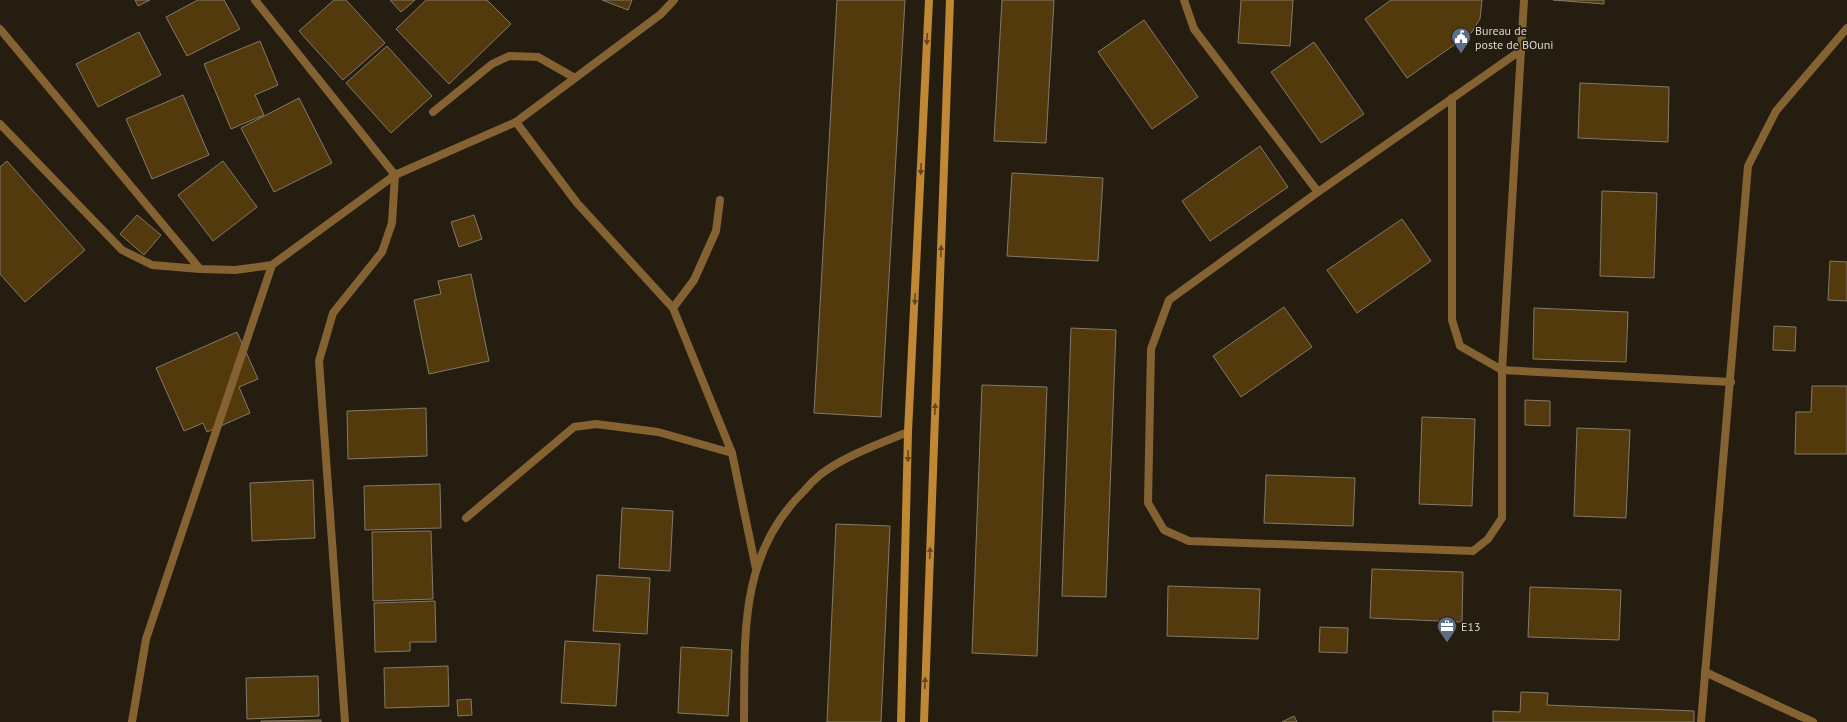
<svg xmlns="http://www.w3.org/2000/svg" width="1847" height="722" viewBox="0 0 1847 722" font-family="'PT Sans',sans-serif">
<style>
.building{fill:#533a0d;stroke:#84796a}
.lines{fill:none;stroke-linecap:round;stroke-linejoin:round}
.lane{stroke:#846232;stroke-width:8}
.street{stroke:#846232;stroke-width:8}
.secondary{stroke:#c08735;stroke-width:8}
.oneway{fill:#63471f}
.labels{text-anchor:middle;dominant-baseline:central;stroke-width:3.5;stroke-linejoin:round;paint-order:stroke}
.poi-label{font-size:12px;fill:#ddd7cf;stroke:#251d10;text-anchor:start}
</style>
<rect width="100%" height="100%" fill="#251d10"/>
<!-- building -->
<path class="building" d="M135 0H150L138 6Z
M198 0H224L240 29 187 56 166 17Z
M334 0H346L385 43 343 80 299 31Z
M390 0H415L401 12Z
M426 0H487L511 24 449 84 396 29Z
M602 0H632L628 10Z
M837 0H905L881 417 814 413Z
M1002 0H1054L1046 143 994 141Z
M1241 0H1293L1290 46 1238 43Z
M1391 0H1482L1480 19 1471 33 1407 78 1365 19Z
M1553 0H1604V4Z
M1144 20 1198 97 1152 129 1098 52Z
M139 32 161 75 98 107 76 64Z
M260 41 278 85 255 95 264 115 231 129 204 64Z
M1314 42 1364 114 1321 143 1271 72Z
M387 46 432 96 391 133 346 83Z
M1580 83 1669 87 1668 142 1578 138Z
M183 95 209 155 152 179 126 119Z
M299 98 332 163 274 192 241 128Z
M1260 146 1288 187 1210 241 1182 201Z
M7 161 85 250 25 302 0 274V167Z
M223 161 257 207 213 241 178 195Z
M1012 173 1103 178 1098 261 1007 256Z
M1602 191 1657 193 1654 278 1600 276Z
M137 215 161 235 144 255 120 234Z
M474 215 482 239 459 247 451 222Z
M1402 219 1431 261 1357 313 1327 270Z
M1830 261 1847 262V301L1828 300Z
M471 274 489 361 429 374 414 300 441 294 438 281Z
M1284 307 1312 347 1241 397 1213 356Z
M1534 308 1628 312 1626 362 1533 359Z
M1774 326 1796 327 1795 351 1773 350Z
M1071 328 1116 330 1106 597 1062 596Z
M237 332 258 379 239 387 250 413 207 432 203 423 184 431 156 368Z
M982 385 1047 387 1037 656 972 653Z
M1812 386H1847V454H1795L1796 412H1811Z
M1525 400 1550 401V426L1525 425Z
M426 408 427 456 348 459 347 411Z
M1422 417 1475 419 1472 506 1419 504Z
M1577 428 1630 430 1626 518 1574 516Z
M1266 475 1355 478 1353 526 1264 523Z
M313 480 315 538 252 541 250 483Z
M440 484 441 528 365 530 364 486Z
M622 508 673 511 670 571 619 568Z
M836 524 890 526 881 722H827Z
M431 531 433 599 373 601 372 532Z
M1372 569 1463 572 1462 622 1370 618Z
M597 575 650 578 647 634 593 631Z
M1168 586 1260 589 1258 639 1167 636Z
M1530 587 1621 590 1619 640 1528 637Z
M435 601 436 642H410V651L375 652 374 603Z
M1320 627 1348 628 1347 653 1319 652Z
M565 641 620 644 616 706 561 703Z
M681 647 732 650 728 716 678 713Z
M448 666 449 706 385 708 384 668Z
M318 676 319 716 247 719 246 678Z
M1521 692 1548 693 1547 705 1694 711V722H1493V711L1520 712Z
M471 699 472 715 458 716 457 700Z
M1294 716 1297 722H1282Z
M321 720V722H261V721Z"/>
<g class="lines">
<!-- lane -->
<path class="lane" d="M1705 672 1813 722"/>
<!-- street -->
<path class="street" d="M255 0 395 175 392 223 382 252 333 313 319 361 345 722
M1184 0 1194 29 1318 192
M0 29 200 269 152 265 122 250 0 124
M1520 51 1318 192 1169 300 1151 349 1148 503 1164 530 1189 541 1473 551 1488 539 1502 518V370L1524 0
M1452 98V320L1460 346 1502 370 1731 382
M433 112 492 64 509 56 538 57 575 78
M516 122 661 14 674 0
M200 269 235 270 272 265 395 175 516 122 577 203 673 308 732 453 756 569
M673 308 694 280 716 231 720 200
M466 518 574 427 596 424 658 432 732 453
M132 722 146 639 272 265
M744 722C745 638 738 555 804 491 809 485 815 479 821 474 847 455 879 444 908 432
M1701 722 1748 166 1776 111 1847 28"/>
<!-- secondary -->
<path class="secondary" d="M901 722 908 432 929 0
M924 722 950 0"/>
</g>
<!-- one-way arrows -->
<defs><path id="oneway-solid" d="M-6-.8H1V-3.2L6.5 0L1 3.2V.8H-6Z"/></defs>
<g class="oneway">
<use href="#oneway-solid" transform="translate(927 39) rotate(93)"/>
<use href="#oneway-solid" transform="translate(921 169) rotate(93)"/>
<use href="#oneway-solid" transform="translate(941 251) rotate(-88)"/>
<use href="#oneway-solid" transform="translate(915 299) rotate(93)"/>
<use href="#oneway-solid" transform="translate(935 409) rotate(-88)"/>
<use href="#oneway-solid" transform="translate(908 456) rotate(91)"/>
<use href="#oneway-solid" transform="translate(930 553) rotate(-88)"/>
<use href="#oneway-solid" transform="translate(925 683) rotate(-88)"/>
</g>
<!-- icons -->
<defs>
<symbol id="civic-pin" viewBox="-11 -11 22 30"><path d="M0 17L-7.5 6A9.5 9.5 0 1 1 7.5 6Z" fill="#5c6f8a" stroke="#251d10"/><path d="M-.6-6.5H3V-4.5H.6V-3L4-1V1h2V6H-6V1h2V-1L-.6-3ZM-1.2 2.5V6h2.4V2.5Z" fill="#fff"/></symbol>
<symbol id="office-pin" viewBox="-11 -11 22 30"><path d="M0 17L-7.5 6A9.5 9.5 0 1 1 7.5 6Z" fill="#5c6f8a" stroke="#251d10"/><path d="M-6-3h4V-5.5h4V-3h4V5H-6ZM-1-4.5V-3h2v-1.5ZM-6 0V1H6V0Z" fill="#fff"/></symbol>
</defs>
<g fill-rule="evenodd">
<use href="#civic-pin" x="1450" y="26" width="22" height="30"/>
<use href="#office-pin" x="1436" y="615" width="22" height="30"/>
</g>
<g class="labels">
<!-- poi labels -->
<g class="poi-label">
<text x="1475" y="30">Bureau de<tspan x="1475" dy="14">poste de BOuni</tspan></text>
<text x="1461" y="626">E13</text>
</g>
</g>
</svg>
